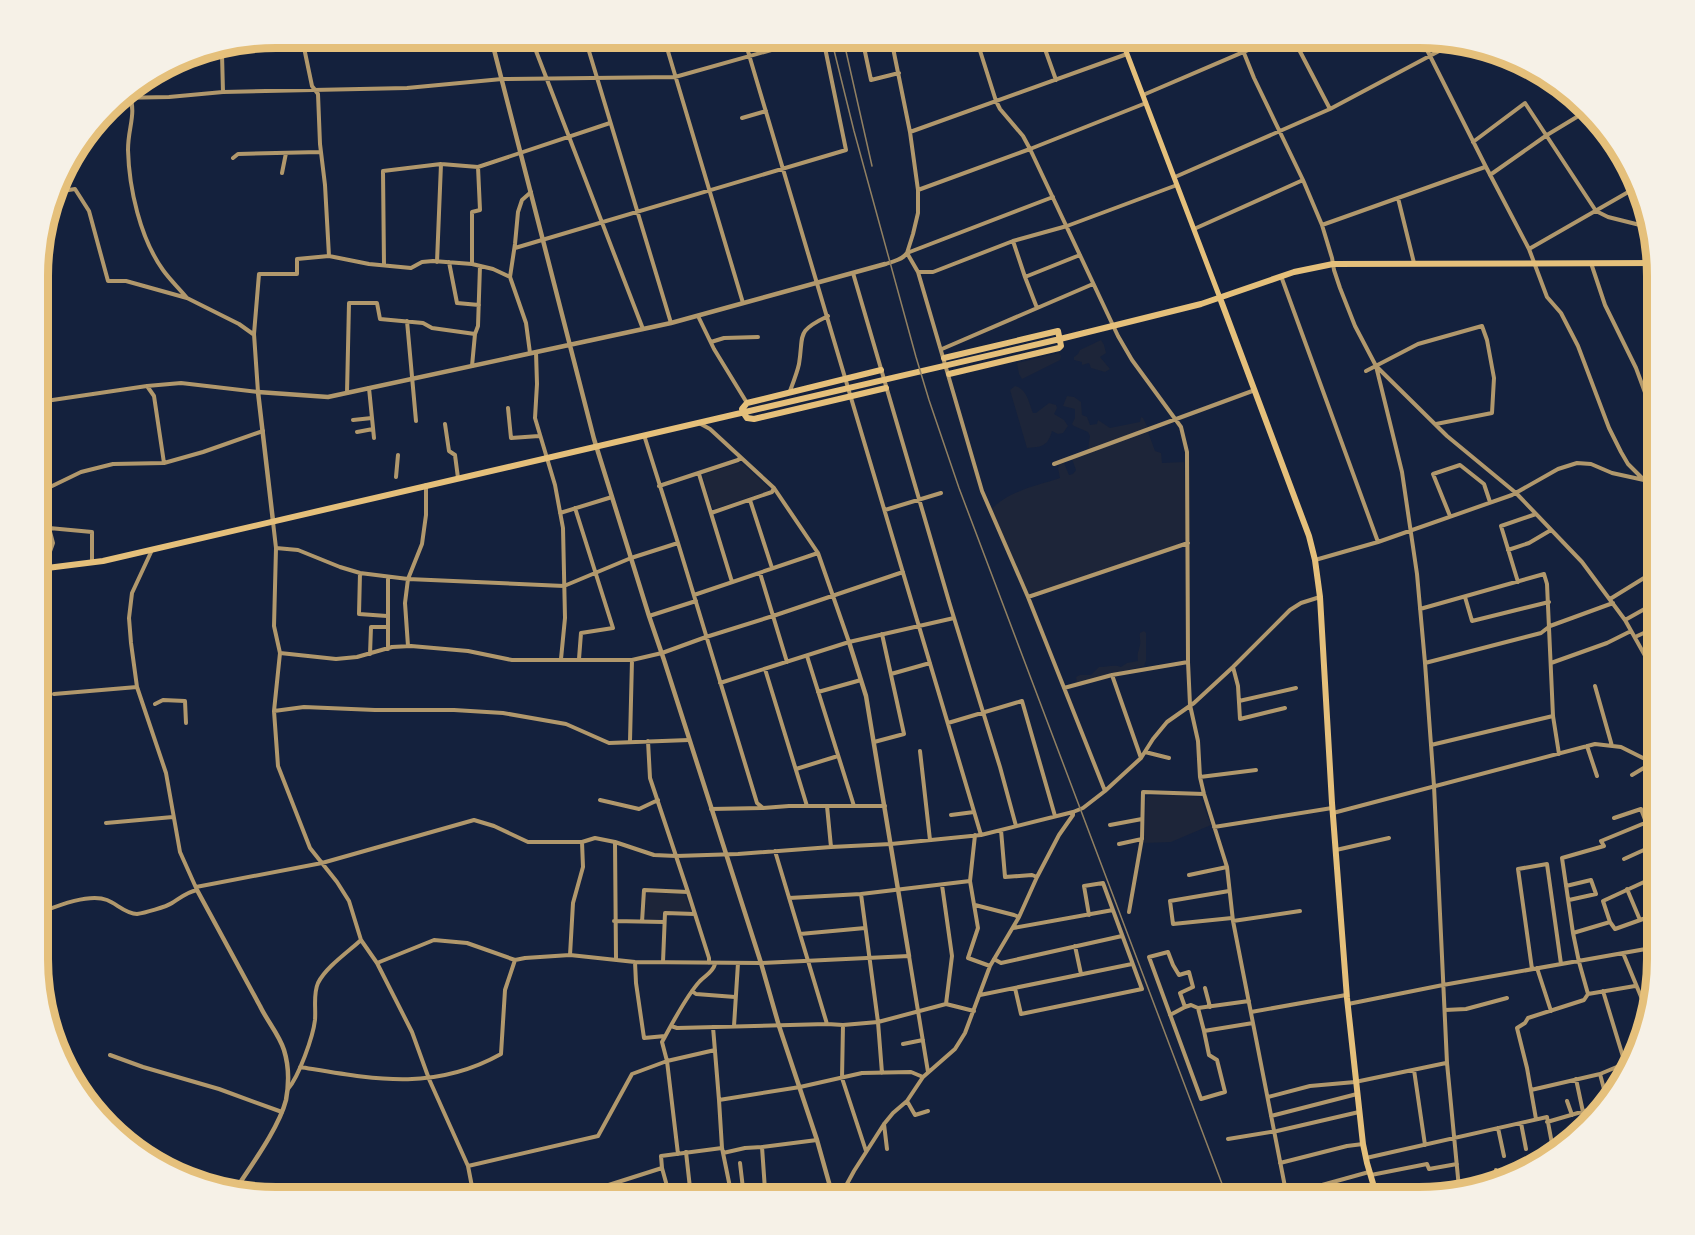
<svg xmlns="http://www.w3.org/2000/svg" width="1695" height="1235" viewBox="0 0 1695 1235" font-family="'Times New Roman',serif">
<style>
.green{fill:#1d2539}
.lines{fill:none;stroke-linecap:round;stroke-linejoin:round}
.minor{stroke:#b1986c;stroke-width:4}
.tertiary{stroke:#b1986c;stroke-width:4.5}
.secondary{stroke:#e5c07b;stroke-width:5}
.primary{stroke:#e5c07b;stroke-width:6}
.rail{stroke:#918062;stroke-width:1.5}
.rim{fill:none;stroke:#e5c07b;stroke-width:8}
</style>
<rect width="100%" height="100%" fill="#14213d"/>
<!-- green -->
<path class="green" d="M1101 340 1104 345 1106 353 1100 357 1110 369 1105 372 1091 368 1089 363 1082 365V362L1074 360V357L1078 354 1080 350Z
M1059 353 1061 356 1060 360 1022 379 1019 374 1017 363Z
M1015 386C1027 389 1029 403 1033 413H1036L1049 403 1056 405 1057 408 1054 414 1064 420 1068 426 1063 433 1058 434 1052 431C1048 446 1042 447 1027 448L1010 390Z
M1067 396 1074 397 1081 402 1082 415 1087 417 1090 425 1097 424 1098 420 1110 428 1140 422 1141 417 1143 418 1148 428 1088 449 1090 436 1088 432 1074 426 1072 424 1075 418V409L1063 406Z
M1148 432 1155 451 1161 453 1162 463 1184 462 1186 539 1179 544 1029 596 990 511C1007 491 1036 486 1060 478L1058 468 1060 464 1064 463 1069 475 1073 474 1076 470 1072 459Z
M739 463 743 464 769 488 768 491 715 509 712 507 703 477 704 474Z
M1144 631 1146 633V661L1144 666 1077 683 1076 677 1080 675H1091L1099 667C1106 667 1115 664 1121 667L1127 663 1138 661C1137 652 1138 654 1140 645 1141 641 1139 637 1140 633Z
M1177 795 1200 797 1211 825 1171 842 1144 843 1146 798 1148 796Z
M648 892 683 893 685 895 691 910 688 914 663 912 660 919 647 920 644 918 646 895Z"/>
<g class="lines">
<!-- minor -->
<path class="minor" d="M302 38 312 86 318 94 320 144 325 185 329 256
M531 38 643 329
M585 38 671 323
M664 38 743 303
M744 38 981 835
M862 38 871 80 899 73
M891 38 910 132 918 190V213L913 234 907 253
M976 38 996 101 1000 109 1023 136 1030 149 1118 336 1132 360 1181 427 1187 452 1188 662 1190 705 1198 741 1200 777 1204 794 1227 867 1233 921 1287 1197
M1041 38 1056 80
M1238 38 1254 78 1303 180 1322 225 1332 258 1334 270 1340 288 1355 326 1376 366 1402 472 1417 574 1425 663 1434 786 1447 1063 1459 1188
M1293 38 1330 109
M1421 38 1486 167 1529 249 1547 297 1561 313 1578 346 1609 428 1621 452 1628 464 1644 480
M894 49 934 38
M129 91C137 116 128 126 128 150 129 188 140 238 163 270 170 280 179 288 187 298
M223 92 222 54H228V47
M1143 95 1276 38
M117 98 169 97 223 92 407 88 502 79 675 77 814 38
M742 118 766 111
M910 132 1127 54
M1473 142 1525 103 1596 211 1608 217 1648 227
M233 158 238 154 320 152
M282 173 286 153
M1490 175 1547 135 1585 112
M1175 177 1330 109 1456 42
M918 190 1030 149 1146 103
M56 192 75 189 89 211 108 281H126L187 298 239 324 253 334
M1398 198 1414 263
M1322 225 1485 167
M1194 229 1303 180
M1013 241 1025 277 1037 308
M515 248 846 150 823 38
M1529 249 1637 187
M907 253 918 272 982 491 1028 597 1105 791
M437 262 441 164 478 167 610 123
M449 262 457 303 479 305
M1591 263 1605 305 1636 368 1657 425
M472 264V212L480 210 478 167
M885 264C892 262 902 260 907 253L1053 197
M384 265 383 171 441 164
M918 272H933L1013 241 1067 226 1177 185
M853 273 950 605 1000 767 1016 826
M1281 276 1378 542
M1025 277 1080 255
M698 316 714 349 747 403
M407 321 416 421
M711 342 724 338 758 337
M942 349 1093 284
M536 352 537 384 535 418 555 485 563 528 565 618 561 659
M530 353 526 323 510 277 515 244 518 212 522 200 531 192
M472 366 475 334 478 326 480 266
M1377 367 1447 436 1516 493 1582 562 1625 620 1648 661 1657 685
M1366 371 1418 344 1482 326 1487 340 1494 378 1492 413 1436 424
M147 386 154 396 164 463
M369 388 374 438
M790 391C793 383 797 373 799 364 804 334 795 332 828 316
M347 393 349 303H377L380 319 423 323 432 328 475 334
M39 402 147 386 181 383 258 392 254 334 259 274H297V259L329 256 369 264 411 268 422 262 433 261 472 264 493 269 510 277
M508 408 511 438 539 436
M353 420 372 418
M699 423 710 429 774 488 818 553 849 642
M445 424 449 451 455 455 458 478
M357 432 373 429
M644 435 678 543 757 803 763 808 789 806H885
M1054 464 1255 390
M699 474 732 582
M396 477 398 455
M659 486 738 460 740 458
M750 500 772 568
M575 508 613 628 581 633 579 659
M885 510 941 493
M560 513 612 497
M711 513 772 492 774 488
M1450 516 1433 474 1460 465 1484 484 1490 502
M273 522 276 548 274 626 280 653 274 711 278 766 310 848 337 882 349 901 361 940 377 963 412 1032 429 1079 468 1166 474 1197
M276 548 298 550 340 567 360 573 408 579 564 586 631 558 678 543
M1508 550 1529 543 1551 530
M1315 560 1378 542 1512 495 1558 469 1577 463 1591 464 1612 473 1644 480
M92 563V532L49 528 46 496 48 488 81 472 113 464 164 463 203 452 263 431
M44 568 53 543 49 528
M360 573 359 614 387 616
M760 573 787 662
M1518 582 1501 526 1536 514
M694 595 818 553
M1028 597 1188 543
M1465 597 1472 621 1549 602
M1610 599 1657 570
M1420 609 1544 574 1547 584 1553 716 1559 754
M649 616 696 601
M1625 620 1657 602
M1635 637 1657 627
M408 646 405 603 408 579 422 544 426 515V485
M388 649V577
M280 653 336 659 357 657 392 647 411 646 468 651 512 660H632L662 653 706 637 773 616 903 572
M370 654 371 627H387
M807 656 854 806
M1648 661 1657 660
M1425 663 1541 633 1550 626 1613 603
M1551 663 1607 643 1631 631
M1233 667 1238 686 1240 719 1285 708
M765 669 807 806
M891 674 930 663
M1112 675 1141 758
M720 683 849 642 954 618
M1595 686 1612 746
M1064 688 1112 675 1188 662
M818 692 861 680
M54 694 137 687
M1239 701 1296 688
M155 704 163 700 185 701 186 723
M274 711 304 707 375 710H454L503 713 566 724 609 743 689 740
M948 723 1022 701 1055 816
M630 741 632 660
M648 741 650 778 688 892 709 958V963
M874 742 904 734 882 634
M1431 745 1553 716
M1587 746 1597 776
M920 751 930 840
M1145 752 1169 758
M796 769 838 756
M1632 775 1652 763
M1200 777 1256 770
M1656 783H1657
M600 800 639 809 658 800
M827 806 831 847
M711 809 762 808
M1333 813 1595 744 1621 747 1657 765
M951 815 974 812
M1614 818 1641 809 1657 851
M106 823 173 817
M1110 825 1142 819
M1214 827 1332 808
M1001 830 1005 877 1032 875 1037 877
M615 842 616 959
M1119 844 1142 839
M1336 850 1389 838
M775 851 827 1024
M1624 859 1657 844
M1189 875 1227 867
M970 881 978 928 968 958 990 966
M942 885 952 956 946 1004
M1566 886 1591 880 1596 894 1569 900
M196 887 322 863 474 820 494 826 528 842H582L595 838 615 842 654 855 676 856 738 854 831 847 891 844 981 835 1073 812 1083 808 1105 791 1141 758 1153 739 1167 722 1194 703 1233 667 1290 610 1301 603 1320 597
M1627 889 1640 920
M1229 891 1170 901 1173 924 1232 918
M861 894 878 1022 882 1073
M789 898 861 894 970 881 975 835
M975 905 1014 915 1019 917
M1129 912 1142 838 1143 792 1204 794
M39 913C57 906 89 893 107 900 117 904 126 914 137 914 144 913 166 907 172 903 180 898 187 892 197 890L180 852 166 773 137 687 131 643 129 618 132 593 152 550
M614 921 664 922
M1233 921 1300 911
M642 922 644 890 688 892
M1610 922 1615 929 1657 914
M1013 928 1113 910
M1573 933 1562 858 1604 846 1601 841 1657 818
M800 934 865 928
M1075 946 1081 974
M1623 953 1649 1016
M570 955 573 903 583 867 582 842
M994 959 1001 963 1122 936
M635 962 636 983 644 1038 665 1036
M663 962 665 913 695 914
M377 963 434 940 467 943 515 960 525 958 570 955 635 962 761 963 909 956 928 1072
M1537 968 1551 1011
M1532 969 1518 869 1547 864 1561 964
M1015 988 1021 1014 1142 989 1103 883 1084 886 1089 915
M1205 988 1210 1007
M692 991 696 994 735 997
M1603 991 1627 1070
M1588 994 1579 962 1573 933 1610 922 1603 901 1657 876
M980 995 1132 964
M1249 1001 1198 1008 1204 1031 1253 1023
M1348 1004 1443 985 1657 947
M1198 1008 1191 1005 1185 1007 1180 993 1193 987 1189 972 1179 975 1173 965 1168 952 1149 957 1201 1099 1225 1092 1217 1060 1209 1055 1204 1031
M1445 1010 1466 1009 1507 998
M1251 1012 1346 995
M1170 1015 1185 1007
M843 1025 842 1078 866 1151
M671 1026 677 1028 827 1024 843 1025 878 1022 946 1004 974 1011
M734 1026 738 963
M713 1027 719 1100
M903 1044 923 1040
M110 1055 143 1067 219 1089 282 1112
M300 1067C373 1079 433 1092 501 1054L505 990 515 960
M1414 1070 1425 1145
M1600 1074 1608 1104
M1576 1079 1583 1112
M288 1089C299 1076 313 1037 315 1020 316 1007 313 994 318 983 326 967 348 952 361 940
M1531 1090 1600 1074 1631 1061
M1268 1097 1310 1086 1355 1082 1446 1063
M907 1101 915 1115 928 1111
M1567 1101 1572 1115
M1271 1116 1357 1094
M1536 1119 1527 1068 1517 1028 1525 1023 1528 1018 1584 1000 1588 994 1635 986
M1547 1122 1595 1108
M1521 1123 1526 1149
M884 1124 887 1149
M1498 1128 1504 1156
M1228 1139 1277 1131 1359 1112
M722 1148 732 1197
M686 1152 691 1197
M723 1153 745 1148 762 1147
M678 1154 667 1061 715 1050
M1366 1158 1547 1117 1553 1149
M740 1163 744 1197
M1280 1163 1347 1146 1363 1144
M468 1166 598 1136 632 1074 667 1061 662 1042C672 1024 686 996 700 981 706 975 713 972 715 964
M1496 1170 1498 1179
M1371 1175 1427 1164 1429 1169 1457 1164
M1335 1182 1340 1197
M765 1190 762 1147 817 1140
M1377 1194 1385 1197
M1286 1195 1369 1172
M571 1197 662 1168
M670 1197 662 1168 661 1156 722 1148 719 1100 800 1087 862 1073 911 1072 923 1077
M742 1197 765 1190 796 1197
M833 1197 842 1193 854 1171 884 1124 893 1113 907 1101 923 1077 955 1049 965 1033 990 966 1019 917 1037 877 1059 835 1073 815V812
M1271 1197 1286 1194"/>
<!-- tertiary -->
<path class="tertiary" d="M491 38 594 439 649 616 664 660 761 963 779 1026 817 1140 833 1197
M863 43 884 38
M273 521 258 392 328 397 671 323 885 264
M849 642 866 696 909 956
M197 890C218 928 239 967 260 1006 267 1021 279 1034 284 1050 289 1066 289 1084 286 1100 279 1128 250 1167 234 1192"/>
<!-- secondary -->
<path class="secondary" d="M1121 38 1220 298"/>
<!-- primary -->
<path class="primary" d="M1220 298 1309 536 1315 560 1320 597 1332 803 1347 998 1363 1144 1367 1163 1377 1197
M944 358 1058 331 1061 346 1059 348 949 374
M743 412 747 418 754 419 886 388
M743 412 742 409 747 403 881 370
M39 569 103 561 1060 339 1201 304 1294 272 1333 264 1657 263"/>
<!-- rail -->
<path class="rail" d="M831 38 854 131 916 357 929 400 959 488 1227 1197
M843 38 872 166"/>
</g>
<!-- crop -->
<path d="M0 0H1695V1235H0ZM276 48H1419A228 228 0 0 1 1647 276V959A228 228 0 0 1 1419 1187H276A228 228 0 0 1 48 959V276A228 228 0 0 1 276 48Z" fill="#f6f1e7" fill-rule="evenodd"/>
<path class="rim" d="M276 48H1419A228 228 0 0 1 1647 276V959A228 228 0 0 1 1419 1187H276A228 228 0 0 1 48 959V276A228 228 0 0 1 276 48Z"/>
</svg>
